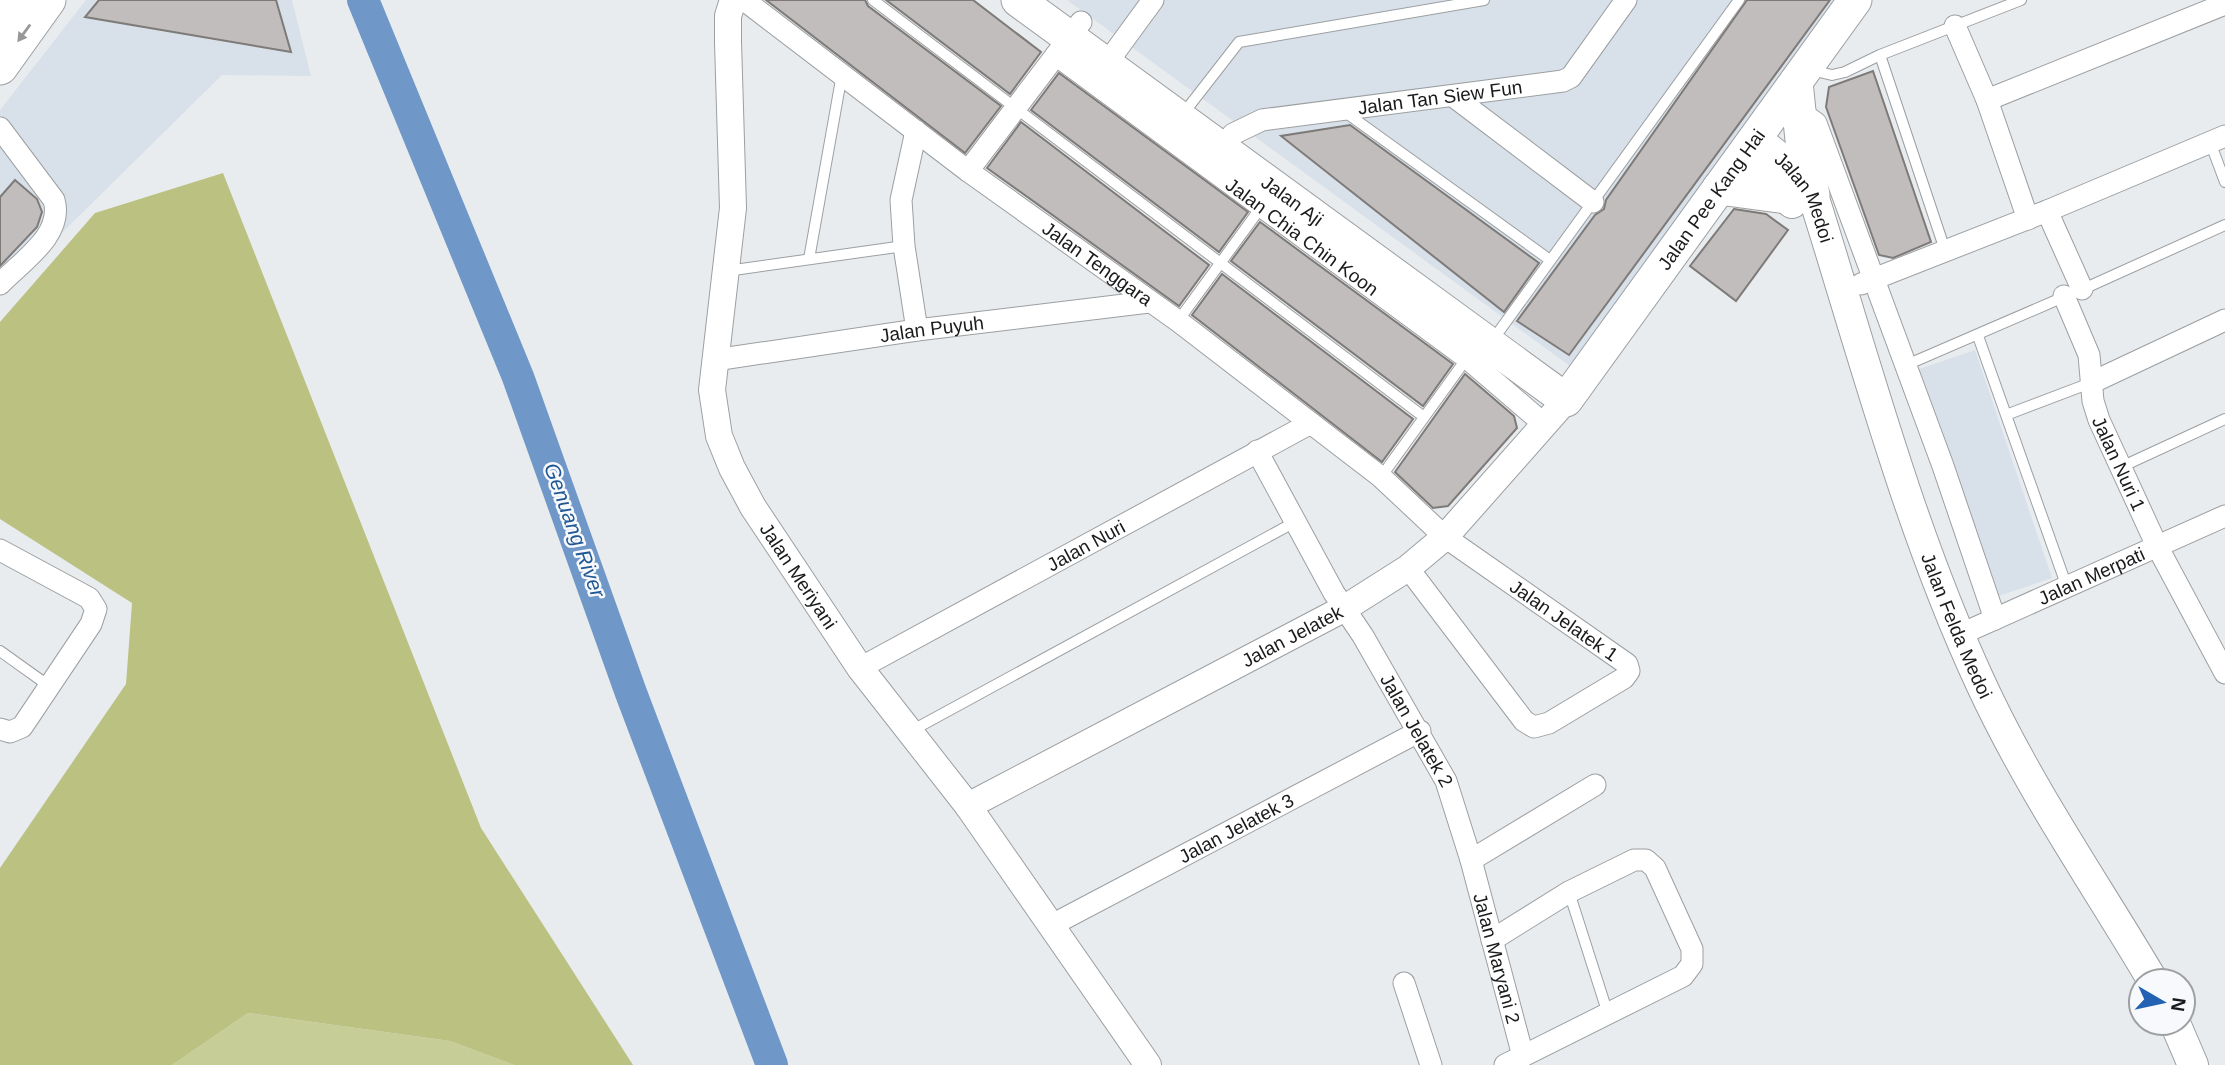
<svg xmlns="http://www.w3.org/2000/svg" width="2225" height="1065" viewBox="0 0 2225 1065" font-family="Arial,sans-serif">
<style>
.built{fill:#d8e1e9}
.green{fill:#c7cd96}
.forest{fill:#bac181}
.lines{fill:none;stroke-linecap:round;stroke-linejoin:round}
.river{stroke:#6f97c8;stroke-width:32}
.building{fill:#c1bdbc;stroke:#7d7a78;stroke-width:2}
.service-casing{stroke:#9c9fa1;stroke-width:12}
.minor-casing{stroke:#9c9fa1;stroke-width:23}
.tertiary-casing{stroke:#9c9fa1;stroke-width:28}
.secondary-casing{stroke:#9c9fa1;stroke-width:32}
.primary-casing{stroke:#9c9fa1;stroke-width:35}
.trunk-casing{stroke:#9c9fa1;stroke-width:37}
.service{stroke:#fff;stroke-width:10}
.minor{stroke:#fff;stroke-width:21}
.tertiary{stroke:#fff;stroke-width:26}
.secondary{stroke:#fff;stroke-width:30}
.primary{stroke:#fff;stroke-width:33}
.trunk{stroke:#fff;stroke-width:35}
.oneway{fill:#989898}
.labels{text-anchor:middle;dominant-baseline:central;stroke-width:5;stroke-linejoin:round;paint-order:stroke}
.street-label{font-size:19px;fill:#191a1b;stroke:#f7f9fc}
.water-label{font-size:21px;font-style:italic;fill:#205895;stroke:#f7f9fc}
</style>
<rect width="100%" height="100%" fill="#e9ecef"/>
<!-- built -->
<path class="built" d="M86 0H292L311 76 222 75 0 294V110Z
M1067 0H1839L1574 369Z
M1975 350 2052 578 1996 597 1919 369Z"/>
<!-- green -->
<path class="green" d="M248 1013 450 1041 514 1065H172Z"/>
<!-- forest -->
<path class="forest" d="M223 173 481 828 633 1065H514L450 1041 248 1013 172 1065H0V868L126 684 132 603 0 519V322L95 213Z"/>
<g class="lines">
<!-- river -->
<path class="river" d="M363 0 518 377 631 693 772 1065"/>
</g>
<!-- building -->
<path class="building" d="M99 0H276L291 52 85 17Z
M766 0H865L868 6 1001 106 965 153Z
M886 0H973L1041 52 1010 94Z
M1830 0 1569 355 1517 321 1595 215 1604 209 1606 200 1747 0Z
M1873 71 1931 242 1893 258 1879 255 1826 107 1829 87Z
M1059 73 1248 212 1219 252 1031 110Z
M1021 122 1209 265 1179 306 987 168Z
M1350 125 1539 263 1504 312 1281 136Z
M15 180 37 199 42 212 37 227 0 266V197Z
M1734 209 1766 214 1788 230 1736 301 1690 266Z
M1260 222 1453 364 1423 406 1231 261Z
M1222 274 1413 419 1382 462 1192 315Z
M1465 374 1514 416 1517 428 1448 506 1433 508 1395 472Z"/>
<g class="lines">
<defs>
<path id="service" d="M873 0 1424 417
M1880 55 1945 250
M1811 70 1832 75 1845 72 1880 55 2021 0
M1345 112 1550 260
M1183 114 1239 42 1484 0
M2210 142 2225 182
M809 259 842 74
M727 271 904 246
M2081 290 2225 225
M1178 321 1262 206
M1500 330 1739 0
M1978 336 2067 587
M1904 366 2066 296
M2006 415 2093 382
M2121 467 2225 419
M1381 477 1467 358
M0 651 49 686
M911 731 1295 522
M1569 892 1608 1014"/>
<g id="minor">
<path id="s1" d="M744 0 968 171 1178 321 1381 477 1445 537 1627 664 1629 671 1624 678 1549 723 1534 727 1524 721 1408 568"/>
<path d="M1955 26 1987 100 2028 219"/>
<path id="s2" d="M1056 55 1467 358 1544 424"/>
<path d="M1107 63 1153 0"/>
<path d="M1453 96 1593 202"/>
<path d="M1987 100 2225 4"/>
<path d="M1798 110 1816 123 1943 466 1995 619"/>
<path d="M0 128 54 200C64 235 22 261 0 284"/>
<path d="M916 131 901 200 904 246 917 330"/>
<path id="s3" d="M1223 147 1233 134 1262 120 1563 81 1571 77 1626 0"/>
<path d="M968 171 1081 22"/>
<path d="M2047 211 2082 289"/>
<path d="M1861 284 2047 211 2225 136"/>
<path id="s4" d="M2064 296 2089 355 2093 401 2099 420 2157 546 2225 673"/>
<path id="s5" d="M715 360 917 330 1149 302"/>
<path d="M2093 382 2225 320"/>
<path id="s6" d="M1257 451 1334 593 1363 636 1446 781 1471 860 1523 1056"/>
<path d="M0 550 89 598 96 609 91 624 22 727 10 732 0 729"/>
<path id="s7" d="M1959 635 2225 516"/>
<path id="s8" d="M860 668 1311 423"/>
<path d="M1471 860 1595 785"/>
<path id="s9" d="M1052 925 1420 731"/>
<path d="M1492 940 1569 892 1634 860H1646L1655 868 1692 949V964L1683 976 1505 1065"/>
<path d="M1404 983 1431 1065"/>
</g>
<g id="tertiary">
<path id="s10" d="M733 0 728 16V42L733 208 712 390 719 436 732 468 753 507 860 668 968 806 1148 1065"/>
<path id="s11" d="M968 806 1345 608 1408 568 1445 537 1566 400"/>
</g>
<g id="secondary">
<path id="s12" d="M1755 138 1788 164 1813 195C1864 357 1909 529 1981 684 2029 788 2095 883 2153 981"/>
<path d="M1739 159 1792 203"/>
<path d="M2175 1023 2193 1065"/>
</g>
<g id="primary">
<path id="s13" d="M1018 0 1566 400 1855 0"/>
<path d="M1796 82 1802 140 1813 195"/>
<path d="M1719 188 1786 197"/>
</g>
<path id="trunk" d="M0 21 15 0
M0 67 48 0"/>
</defs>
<!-- service casing -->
<use href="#service" class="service-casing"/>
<!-- minor casing -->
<use href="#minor" class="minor-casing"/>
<!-- tertiary casing -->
<use href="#tertiary" class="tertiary-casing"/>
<!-- secondary casing -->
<use href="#secondary" class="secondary-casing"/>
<!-- primary casing -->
<use href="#primary" class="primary-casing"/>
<!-- trunk casing -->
<use href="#trunk" class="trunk-casing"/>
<!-- service -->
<use href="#service" class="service"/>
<!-- minor -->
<use href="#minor" class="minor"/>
<!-- tertiary -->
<use href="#tertiary" class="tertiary"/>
<!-- secondary -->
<use href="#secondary" class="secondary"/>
<!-- primary -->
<use href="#primary" class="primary"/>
<!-- trunk -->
<use href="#trunk" class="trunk"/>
</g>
<!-- one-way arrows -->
<defs><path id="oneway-solid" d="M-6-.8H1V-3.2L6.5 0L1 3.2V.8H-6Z" transform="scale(1.75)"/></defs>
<use class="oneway" href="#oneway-solid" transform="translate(24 33) rotate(126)"/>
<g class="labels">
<!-- street labels -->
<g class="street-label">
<text stroke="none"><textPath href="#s3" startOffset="228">Jalan Tan Siew Fun</textPath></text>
<text stroke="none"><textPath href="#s12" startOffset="80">Jalan Medoi</textPath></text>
<text stroke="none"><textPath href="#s13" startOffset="340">Jalan Aji</textPath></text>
<text stroke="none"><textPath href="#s13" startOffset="926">Jalan Pee Kang Hai</textPath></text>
<text stroke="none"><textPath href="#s2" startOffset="306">Jalan Chia Chin Koon</textPath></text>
<text stroke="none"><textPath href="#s1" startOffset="441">Jalan Tenggara</textPath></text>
<text stroke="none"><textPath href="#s5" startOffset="219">Jalan Puyuh</textPath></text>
<text stroke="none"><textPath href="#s4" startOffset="178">Jalan Nuri 1</textPath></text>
<text stroke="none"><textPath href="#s8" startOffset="257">Jalan Nuri</textPath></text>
<text stroke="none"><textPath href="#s7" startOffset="145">Jalan Merpati</textPath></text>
<text stroke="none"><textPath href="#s10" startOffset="600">Jalan Meriyani</textPath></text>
<text stroke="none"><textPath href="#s1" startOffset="1029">Jalan Jelatek 1</textPath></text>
<text stroke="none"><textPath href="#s12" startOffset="536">Jalan Felda Medoi</textPath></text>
<text stroke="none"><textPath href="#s11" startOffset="366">Jalan Jelatek</textPath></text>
<text stroke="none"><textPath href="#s6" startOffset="322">Jalan Jelatek 2</textPath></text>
<text stroke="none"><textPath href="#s9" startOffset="208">Jalan Jelatek 3</textPath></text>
<text stroke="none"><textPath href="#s6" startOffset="565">Jalan Maryani 2</textPath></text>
</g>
<!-- water labels -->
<g class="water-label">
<text transform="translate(575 530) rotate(70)">Genuang River</text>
</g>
</g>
<!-- north arrow -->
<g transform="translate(2162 1002) rotate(99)"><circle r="33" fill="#f7f9fc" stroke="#9ea0a2" stroke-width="2"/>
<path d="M0-5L12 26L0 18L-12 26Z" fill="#2362b3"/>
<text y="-10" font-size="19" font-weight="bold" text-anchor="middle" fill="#191a1b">N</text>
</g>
</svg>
